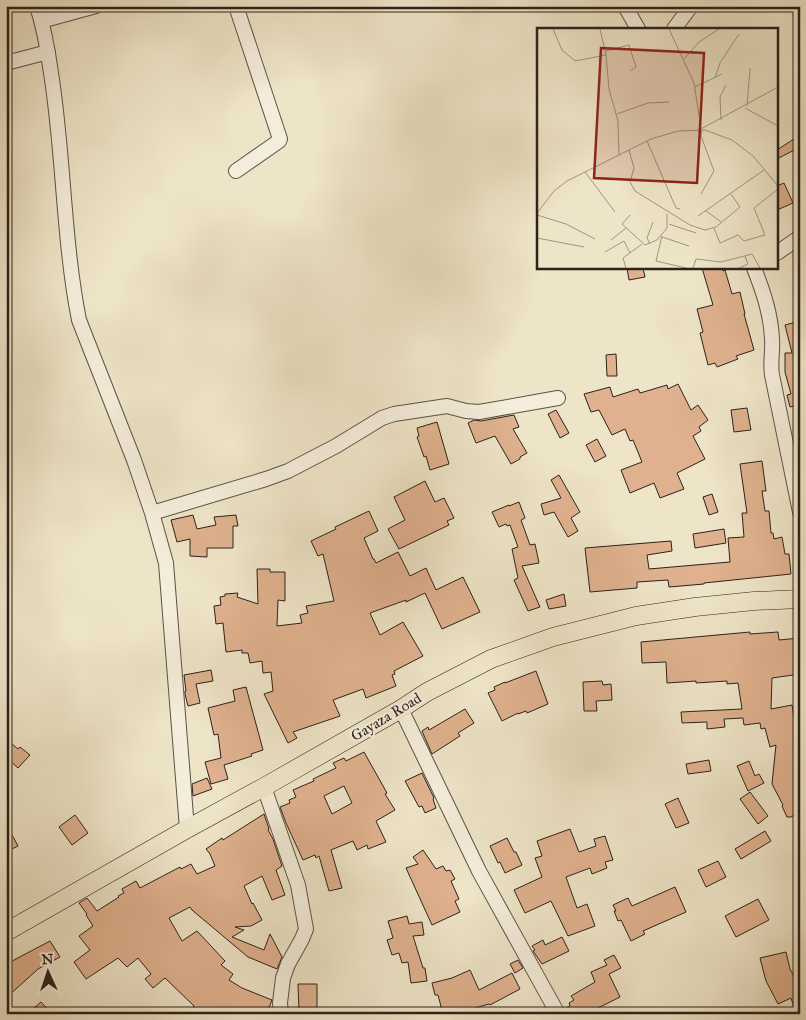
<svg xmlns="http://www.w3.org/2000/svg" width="806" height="1020" viewBox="0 0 806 1020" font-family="'IM FELL Great Primer',serif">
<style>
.building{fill:#dfb18e;stroke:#2c221a;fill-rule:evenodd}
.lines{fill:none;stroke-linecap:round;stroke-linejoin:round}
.minor-casing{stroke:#5c5245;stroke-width:16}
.major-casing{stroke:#2c221a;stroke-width:19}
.minor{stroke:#f4eddb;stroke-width:14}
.major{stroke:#eee4c7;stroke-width:18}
.labels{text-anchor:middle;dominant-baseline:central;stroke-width:4;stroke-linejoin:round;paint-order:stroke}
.street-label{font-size:15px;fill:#2c221a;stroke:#f4eddb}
.inset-road{fill:none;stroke:#a09682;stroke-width:1}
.view{fill:#8f2418;fill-opacity:0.15;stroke:#8f2418;stroke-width:2.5}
.inset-edge{fill:none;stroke:#2c221a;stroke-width:2.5}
</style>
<rect width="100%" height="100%" fill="#eee4c7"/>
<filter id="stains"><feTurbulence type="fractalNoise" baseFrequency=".004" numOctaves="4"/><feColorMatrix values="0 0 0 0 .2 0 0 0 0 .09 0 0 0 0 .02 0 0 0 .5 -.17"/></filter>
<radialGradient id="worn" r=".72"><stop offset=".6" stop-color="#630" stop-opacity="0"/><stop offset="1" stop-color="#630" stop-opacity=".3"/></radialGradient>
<!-- building -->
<path class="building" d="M800 135V147L777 159V150Z
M784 183 793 203 777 210V186Z
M627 268H643L645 277 629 280Z
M702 268H722L723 271 725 270 732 294 740 292 745 314H744L754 350 736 356 738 359 717 367 715 363 708 365 700 333 703 332 697 309 713 305Z
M800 321V415L796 416 794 406 790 407 787 395 791 394 785 372V353H792L785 325Z
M616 354 617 376H607L606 355Z
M678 384 691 410 698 405 708 420 699 427 701 431 693 436 705 459 677 473 684 489 660 498 654 483 630 493 621 470 642 462 633 440 630 441 625 429 612 435 599 410 591 412 584 394 610 387 613 397 638 389 640 393 667 385 668 389Z
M747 408 751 430 734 432 731 410Z
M556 410 569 433 560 438 548 414Z
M514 415 519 427 513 429 527 453 520 457V459L511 464 495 436 476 443 468 423 474 420 481 421Z
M437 422 449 464 430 470 426 456 424 457 417 437 419 436 417 428Z
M597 439 606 456 595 462 586 445Z
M762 461 766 491H762L765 511H769L771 533H773L774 539 782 537 785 554H789L791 574 704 583V584L669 587 668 580 637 582V588L590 592 585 548 671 541 672 551 647 555 649 569 730 562 728 538 744 537 742 513H747L740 464Z
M559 475 580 512 571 518 578 531 568 537 554 512 544 515 541 504 561 498 551 480Z
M425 481 435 502 444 498 454 518 447 521 449 525 399 549 388 529 405 520 394 497Z
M712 494 718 512 709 515 703 497Z
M519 502 525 518 521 520 530 545 535 544 539 563 522 566 540 607 528 611 514 580 518 578 512 549 518 547 510 525 507 526 506 524 499 527 492 512 509 505V506Z
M369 511 378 531 364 538 373 559H374L376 563 398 552 410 576 426 568 436 590 463 577 480 612 442 629 425 593 406 602V600L370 613 380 635 403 622 423 656 394 671 395 674 392 675 396 686 366 698 363 689 333 700 340 716 293 732 297 738 288 743 264 694 273 691 271 672 263 673 262 661 250 663 248 653H242V650L226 652 223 623 216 624 214 606 221 605 220 597 225 596V594L238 593 237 597 258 604 257 569H270V572H285V601L278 600 277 626 302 623 300 615 308 613 306 606 334 601 323 554 318 556 311 541 336 529 335 527Z
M193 515 197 529 216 525 214 517 236 515 238 526H233V548H207V557L190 556V539L177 542 171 520Z
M724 529 726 543 695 548 693 534Z
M564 594 566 606 549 609 546 600Z
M750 632V634L778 632 779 640 800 638V674L772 678 771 709 792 705 794 716 800 713V812L791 817H787L782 806 783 805 772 784 776 745 770 747 765 728 761 729 760 723 744 725 743 718 724 719 725 727 707 729V722L682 723 681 712 742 709 738 683 727 684V681L696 683V681L667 683 666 662 642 663 641 642Z
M211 670 213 681 196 684 200 703 188 706 185 694V691H186L184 675Z
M536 671 548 704 527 713 526 711 518 714V713L502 721 488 693 495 690 494 687 505 682V683Z
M602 681 603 685 611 684 612 700 596 701 597 711H584L583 682Z
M246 687 263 750 251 754 252 756 224 765 228 779 211 784 205 762 221 758 218 734 214 735 208 708 235 701 233 690Z
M465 709 474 723 458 733 460 736 432 754 422 731 428 727 429 730Z
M6 739 18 749 20 747 30 755 18 768 6 757Z
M364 752 387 793 385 794 395 810 376 821 386 842 368 849 367 845 357 850 353 841 331 850 342 888 329 891 319 856 316 858 315 855 303 860 286 823 280 807 290 803 289 800 296 797 293 790 314 781 313 779 336 768 333 763 344 758 346 761ZM344 786 352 803 332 814 324 796Z
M709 760 711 771 688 774 686 764Z
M749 761 755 776 759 774 764 783 748 791 737 766Z
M422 773 434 798 433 799 436 808 425 813 422 806 419 807 405 781Z
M207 778 212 789 193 796 192 784Z
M750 792 768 816 758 824 740 799Z
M678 798 689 823 676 828 665 804Z
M264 814 269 829 268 830 273 839 282 866 276 870 285 895 272 900 262 876 244 886 252 904 253 903 262 920 251 926 235 927 244 930 232 937 264 950 270 934 282 957 277 969 248 957 192 910 190 907 169 918 182 941 197 931 225 961 221 965 233 974 229 980 242 988 272 1000 267 1013 261 1011 259 1014H193L196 1010 193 1008 194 1006 165 978 153 988 145 979 151 974 138 958 127 967 118 958 86 979 74 962 90 950 79 936 93 926 86 915 87 914 79 903 87 898 97 911 119 897 118 896 124 893 122 889 136 881 140 888 180 867 181 869 191 864 197 874 215 866 210 854 206 849 222 838 223 840Z
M75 815 88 833 72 845 59 827Z
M6 824 18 846 6 852Z
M570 829 579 852 596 846 594 839 605 836 613 860 605 862 607 868 592 874 590 868 566 877 577 908 587 904 595 926 568 936 551 901 525 913 514 890 542 877 535 858 542 856 537 841Z
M765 831 771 841 741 859 735 849Z
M507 838 514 852H516L522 865 505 873 500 862 498 863 490 846Z
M423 850 436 869 443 866 446 871 450 870 455 879 451 881 459 899 455 901 460 912 432 925 406 868 418 864 413 857Z
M718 861 726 877 706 887 698 870Z
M675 887 686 912 643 931 645 934 631 941 621 920 618 921 614 911H616L613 905 628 898 632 906Z
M758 899 769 920 736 937 725 916Z
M407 916 409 924 422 922 424 935 413 936 423 968H425L427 981 411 983 408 962 402 963 399 953 392 955 387 940 393 938 388 921Z
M562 937 569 951 542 964 533 951 535 950 532 946 543 940 545 945Z
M50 941 60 957 38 969 6 998V967L14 960Z
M786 952 790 969 800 988V1014H796L791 998 778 1004 766 981 760 958Z
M614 955 621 968 609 974 620 997 598 1008 600 1010 594 1014H567L565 1009 570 1006 569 1003 574 1000 571 996 595 982 591 972 607 965 604 960Z
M518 960 523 968 515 973 510 964Z
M470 970 479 990 512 973 520 989 490 1005 489 1004 454 1014H443L438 995H435L432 983 452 978Z
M298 984H317V1011H299Z
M41 1002 52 1014H27Z"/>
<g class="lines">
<defs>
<path id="minor" d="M37 6C44 28 48 51 51 73 64 155 63 239 79 320L134 460 152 513 166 563 187 829
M625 6 638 29
M41 21 96 6
M674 29 691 6
M6 63 48 52
M236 171 279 141 280 139 236 6
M777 253 800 237
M754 268C763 291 771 314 772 339 773 351 770 363 772 375L800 512
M152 513 266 479 288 471 336 446 382 418 394 414 447 406 466 411 479 412 558 398
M401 709 479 871 558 1014
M264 787 298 885 306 929 302 939 288 964 283 978 280 1003 281 1014"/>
<path id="major" d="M6 932 187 829 264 787 401 709 427 692 491 659 553 637 636 616 695 607 754 601 800 599"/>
</defs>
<!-- minor casing -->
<use href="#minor" class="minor-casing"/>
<!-- major casing -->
<use href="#major" class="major-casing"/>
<!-- minor -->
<use href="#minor" class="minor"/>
<!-- major -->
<use href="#major" class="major"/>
</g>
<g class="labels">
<!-- street labels -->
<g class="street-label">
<text transform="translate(386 717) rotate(-31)">Gayaza Road</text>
</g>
</g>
<!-- overview -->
<g transform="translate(537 28)">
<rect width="241" height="241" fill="#eee4c7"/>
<path class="inset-road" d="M16 1 25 22 38 33 69 27M63 1 69 27 72 61 81 93 82 127M132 1 157 55 164 100M69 23 92 17 99 39 93 43M147 31 162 14 182 1M178 50 183 35 202 6M158 59 185 46M210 78 213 40M208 80 241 98M80 86 111 75 132 74M184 92 183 69 189 57M164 101 241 59M110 113 139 180 143 181M92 122 97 140 93 154 98 163 153 197 168 202 179 199 203 179 194 166M48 144 78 184M164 166 177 143 164 108 165 102M168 182 184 194M0 185 17 163 30 153 114 111 141 103 168 102 195 112 216 128 241 158M0 187 29 196 58 211M93 187 85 196 108 217 120 212 130 200V186M161 188 227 142M132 196 159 205M177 200 183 215 201 207 207 213 228 207 217 180 241 161M125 208 119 233 149 240M125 209 152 218M0 210 47 219M74 212 89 200M113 216 110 210 116 194M68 224 87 213 93 225M89 240 86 230 105 216M156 240 159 231 184 234 215 226 223 240M202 240 211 236 208 228"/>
<path class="view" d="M64 20 167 25 160 155 57 150Z"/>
<rect width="241" height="241" class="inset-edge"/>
</g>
<!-- margin -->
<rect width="806" height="1020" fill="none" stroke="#eee4c7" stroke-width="25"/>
<rect x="8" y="8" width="791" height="1005" fill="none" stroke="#2c221a" stroke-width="2.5"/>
<rect x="12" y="12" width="781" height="995" fill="none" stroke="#2c221a"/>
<!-- north arrow -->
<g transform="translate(48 972) rotate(357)" stroke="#f4eddb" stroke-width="4" paint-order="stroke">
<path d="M0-4L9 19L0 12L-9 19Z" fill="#2c221a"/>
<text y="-8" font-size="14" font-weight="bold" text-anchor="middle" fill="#2c221a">N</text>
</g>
<rect width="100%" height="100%" filter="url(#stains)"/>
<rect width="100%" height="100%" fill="url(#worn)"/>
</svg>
